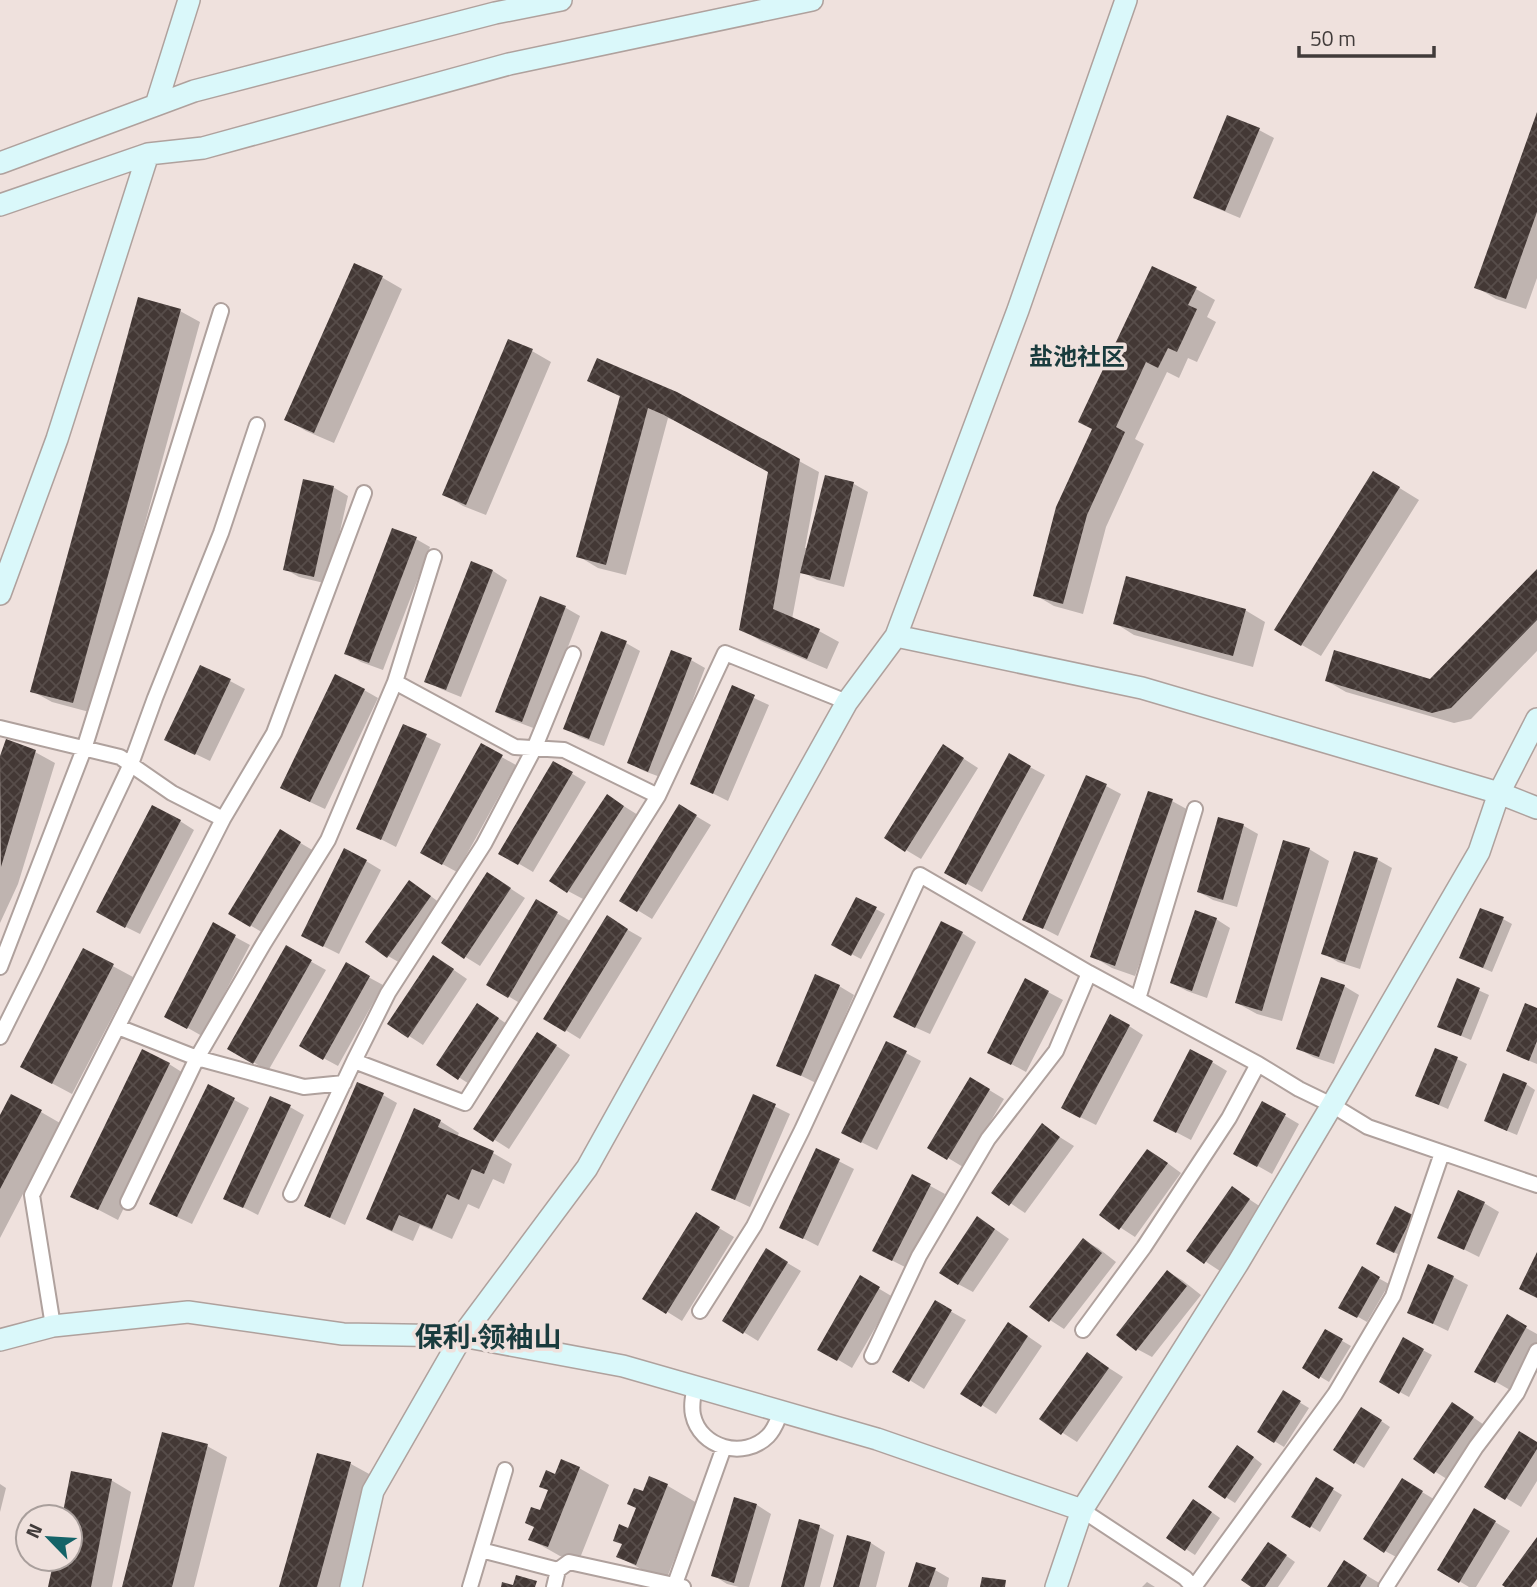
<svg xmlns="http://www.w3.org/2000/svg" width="1537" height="1587" viewBox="0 0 1537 1587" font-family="'Titillium Web','Noto Sans SC',sans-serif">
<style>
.shadow{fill:#0003}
.building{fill:url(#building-cross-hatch)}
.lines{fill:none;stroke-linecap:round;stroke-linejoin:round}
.street-casing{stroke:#afa19d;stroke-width:18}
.secondary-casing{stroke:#afa19d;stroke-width:24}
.street{stroke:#fff;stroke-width:14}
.secondary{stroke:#daf8fa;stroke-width:21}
.labels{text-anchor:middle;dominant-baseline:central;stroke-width:7;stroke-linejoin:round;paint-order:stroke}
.quarter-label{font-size:24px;font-weight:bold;fill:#193b3d;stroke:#efe1dd}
.district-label{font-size:28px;font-weight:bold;fill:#193b3d;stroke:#efe1dd}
</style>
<defs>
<pattern id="building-cross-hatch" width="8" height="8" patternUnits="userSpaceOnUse" patternTransform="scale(1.75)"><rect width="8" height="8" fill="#433835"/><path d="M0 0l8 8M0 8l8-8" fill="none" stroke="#574d4a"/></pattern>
</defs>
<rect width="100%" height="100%" fill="#efe1dd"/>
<!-- shadow -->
<path class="shadow" d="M1537 116V278L1526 309 1496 299 1476 287Z
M1259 130 1274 138 1240 218 1209 205 1195 197Z
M355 265 383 278 402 289 334 443 306 431 286 419Z
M1196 289 1215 300 1207 317 1216 322 1197 362 1188 358 1179 378 1167 372 1135 439 1144 444 1106 527 1083 614 1054 606 1035 595 1094 429Z
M180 311 200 322 93 713 52 702 32 691Z
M532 351 551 362 486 515 463 506 444 494Z
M589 381 799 461 819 472 805 548H808L854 484 868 492 844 587 817 580 801 571 792 619 819 631 839 642 827 669 761 641 741 629 770 471 686 425 668 418 626 575 598 568 578 556 621 397Z
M1393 484 1419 500 1321 656 1302 645Z
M333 487 348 496 328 584 299 577 285 569Z
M416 539 430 547 383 670 361 662 346 653Z
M472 564 493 571 507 580 461 697 441 689 427 681Z
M1537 572V651L1471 719 1454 723 1346 692 1327 681H1431Z
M541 598 566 608 580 616 536 729 512 720 497 712Z
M1245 610 1265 622 1253 667 1134 635 1115 623Z
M626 643 640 651 604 746 580 737 565 728Z
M691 660 705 668 663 778 644 771 629 763Z
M230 681 245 689 210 761 181 747Z
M733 688 769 705 728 801 692 783Z
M364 690 378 698 325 809 297 796Z
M404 726 441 744 396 847 359 828Z
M7 742 35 752 55 763 18 884 0 923V762Z
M482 746 516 765 457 872 422 853Z
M958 755 978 768 921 859 886 838Z
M1009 756 1045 775 982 892 946 872Z
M554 763 586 782 533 872 501 853Z
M1106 786 1121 794 1058 936 1025 919Z
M1172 801 1192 812 1135 976 1112 968 1092 956Z
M622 805 638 815 583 899 568 891Z
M679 806 711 825 652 919 621 900Z
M1220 819 1244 826 1258 834 1237 907 1213 900 1199 892Z
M180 821 194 830 140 934 112 920Z
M280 831 314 851 265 934 231 914Z
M1309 849 1329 861 1282 1021 1257 1014 1237 1003Z
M1355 853 1378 860 1392 868 1360 969 1338 962 1323 953Z
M366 861 381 870 339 954 317 943Z
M502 883 525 898 480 966 443 943Z
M424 891 444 906 402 964 388 956Z
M857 899 885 914 861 959 834 945Z
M536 901 572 922 523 1005 488 984Z
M607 918 642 938 580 1039 546 1018Z
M1216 919 1230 928 1207 998 1187 991 1172 983Z
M1503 919 1512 924 1492 972 1471 963Z
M213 925 250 945 202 1036 181 1024Z
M962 933 976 942 930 1034 910 1025Z
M287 948 326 970 268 1071 230 1048Z
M83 950 133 977 72 1094 42 1078Z
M346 965 383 985 338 1066 301 1046Z
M448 966 467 979 423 1045 409 1036Z
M1458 981 1489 995 1471 1040 1449 1031Z
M839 986 854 995 816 1083 779 1065Z
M1344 986 1359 995 1334 1064 1313 1057 1298 1048Z
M1048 992 1063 1000 1026 1072 1004 1060Z
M1537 1010V1064L1517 1056Z
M492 1014 513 1028 474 1087 438 1064Z
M1129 1026 1143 1035 1096 1125 1078 1116Z
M552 1043 570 1055 509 1149 476 1128Z
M887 1043 921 1061 877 1150 857 1140Z
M1457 1059 1467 1064 1448 1109 1427 1100Z
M1212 1062 1227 1071 1191 1140 1170 1129Z
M169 1064 188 1076 118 1220 72 1196Z
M971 1079 1004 1099 963 1167 930 1147Z
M1526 1084 1535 1090 1517 1135 1495 1126Z
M209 1086 249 1108 192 1224 166 1212Z
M383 1095 397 1103 345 1225 306 1206Z
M754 1096 790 1114 750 1207 713 1190Z
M1263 1103 1299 1124 1272 1174 1235 1153Z
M290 1107 304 1115 258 1215 225 1198Z
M41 1112 60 1123 0 1238V1119Z
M440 1121 459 1133 457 1137 493 1153 512 1164 504 1184 493 1179 479 1209 468 1204 452 1239 420 1225 413 1241 388 1230 368 1219Z
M1042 1126 1074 1146 1025 1213 994 1192Z
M817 1150 854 1169 818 1246 781 1227Z
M1162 1159 1181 1173 1135 1237 1101 1215Z
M912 1176 945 1194 907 1268 889 1259Z
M1232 1188 1264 1209 1220 1271 1188 1250Z
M1484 1203 1499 1212 1479 1257 1439 1237Z
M697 1215 734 1237 682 1321 645 1298Z
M1412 1216 1421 1222 1404 1257 1387 1249Z
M992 1227 1009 1239 973 1292 958 1284Z
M1083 1240 1098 1248 1116 1262 1064 1329 1050 1320Z
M767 1251 801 1271 758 1341 724 1320Z
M1362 1269 1389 1284 1367 1322 1341 1307Z
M1168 1272 1182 1280 1201 1295 1152 1357 1137 1349Z
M1453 1277 1468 1285 1448 1331 1409 1312Z
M861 1278 893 1297 852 1368 820 1349Z
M936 1303 966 1320 924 1389 895 1371Z
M1507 1317 1537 1334V1342L1510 1390 1477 1371Z
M1325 1331 1351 1346 1329 1382 1304 1367Z
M1023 1333 1042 1346 996 1414 963 1393Z
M1404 1340 1432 1355 1409 1397 1381 1382Z
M1087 1354 1123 1377 1077 1442 1041 1419Z
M1284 1393 1309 1408 1284 1447 1259 1432Z
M1467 1413 1487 1427 1450 1481 1415 1459Z
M1371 1414 1390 1427 1364 1468 1354 1462Z
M1537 1444V1481L1521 1507 1486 1486Z
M207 1446 227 1457 194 1587H124Z
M1247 1452 1262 1464 1235 1503 1210 1487Z
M318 1455 351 1464 371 1475 340 1587H281Z
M579 1468 609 1485 578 1563 560 1556 530 1539 556 1476Z
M650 1479 668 1486 697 1503 666 1580 648 1573 618 1556Z
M1316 1479 1342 1495 1320 1532 1294 1516Z
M111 1480 131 1492 112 1587H50L56 1559H70V1517H64Z
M0 1484 6 1488 0 1512Z
M1417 1489 1437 1501 1400 1559 1385 1551Z
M757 1505 771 1514 749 1587H739L727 1584 713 1575Z
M1203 1506 1220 1518 1195 1555 1169 1538Z
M1475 1510 1510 1531 1476 1587H1469L1439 1569Z
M819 1527 834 1535 820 1587H783Z
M848 1538 871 1543 885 1552 876 1587H835Z
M1278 1550 1295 1562 1278 1587H1254Z
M935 1570 949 1578 947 1587H910Z
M1359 1571 1381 1584 1379 1587H1329Z
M1147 1582 1155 1587H1142Z"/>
<!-- building -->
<path class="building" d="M1537 112V212L1506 299 1474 288Z
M1227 115 1260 128 1225 211 1193 198Z
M354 263 383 276 314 433 284 420Z
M1152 266 1197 287 1188 305 1197 309 1177 352 1168 348 1158 368 1146 362 1116 427 1125 432 1087 515 1063 604 1033 596 1056 507 1092 429 1078 422Z
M138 297 181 309 73 703 30 692Z
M508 339 533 349 466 505 442 495Z
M597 358 677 392 800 459 773 609 820 629 807 659 739 630 768 472 664 415 648 408 606 565 576 557 620 396 587 381Z
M1373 471 1400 487 1301 646 1274 630Z
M825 475 854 482 830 580 800 573Z
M303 479 334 486 314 577 283 570Z
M392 528 417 537 369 663 344 654Z
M471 561 493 570 446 690 424 682Z
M1537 569V620L1451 708 1432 713 1325 681 1334 650 1430 679Z
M1126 576 1246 609 1233 656 1113 624Z
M540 596 566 606 522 722 495 712Z
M601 631 627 641 589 739 563 729Z
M671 650 692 658 648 772 627 763Z
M200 665 231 679 195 755 164 740Z
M335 674 365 689 310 802 280 788Z
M732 685 755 695 713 794 690 784Z
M403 724 427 734 381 840 356 829Z
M6 739 36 750 1 867 0 756Z
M481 743 503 755 442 865 420 853Z
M943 744 964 758 905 852 884 838Z
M1009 753 1031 766 966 885 944 873Z
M553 761 573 772 518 865 498 854Z
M1086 775 1107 784 1043 929 1022 920Z
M1148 791 1173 799 1115 966 1090 957Z
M607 794 624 806 567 893 549 881Z
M679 804 697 815 637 912 619 901Z
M152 805 181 820 125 928 96 912Z
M1218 817 1244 824 1223 900 1197 892Z
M280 829 301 842 250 927 228 914Z
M1283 840 1310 848 1262 1011 1235 1003Z
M344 848 367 860 323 947 301 936Z
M1354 851 1378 858 1345 962 1321 954Z
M487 872 511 888 464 959 441 943Z
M409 880 431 896 387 958 365 942Z
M856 897 877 907 851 956 831 945Z
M536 899 558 912 508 998 486 985Z
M1480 908 1504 917 1483 968 1459 958Z
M1195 910 1217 918 1192 991 1170 983Z
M607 915 628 929 565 1032 543 1019Z
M941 921 963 932 915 1028 893 1017Z
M213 922 236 935 187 1029 164 1017Z
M286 945 312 960 253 1064 227 1049Z
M83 948 114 964 52 1084 20 1067Z
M433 955 454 969 408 1038 387 1024Z
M346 962 370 976 323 1060 299 1046Z
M815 974 840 985 801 1076 776 1066Z
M1321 977 1345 985 1319 1057 1296 1049Z
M1025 978 1049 991 1011 1065 987 1053Z
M1457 978 1480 988 1461 1036 1437 1027Z
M477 1003 499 1018 458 1080 436 1065Z
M1525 1003 1537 1008V1041L1529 1061 1506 1051Z
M1110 1014 1130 1025 1080 1118 1061 1108Z
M537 1032 557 1045 493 1142 473 1129Z
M886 1041 907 1051 861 1143 841 1133Z
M1435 1048 1458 1057 1439 1105 1415 1096Z
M142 1049 170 1063 98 1210 70 1197Z
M1190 1049 1213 1061 1176 1133 1153 1121Z
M1503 1073 1527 1083 1507 1131 1484 1121Z
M970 1077 990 1089 947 1160 927 1148Z
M357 1082 384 1093 330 1218 304 1206Z
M208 1084 235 1098 177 1217 149 1204Z
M11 1094 42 1110 0 1189V1115Z
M753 1094 776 1104 735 1200 711 1190Z
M270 1096 291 1105 243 1208 223 1199Z
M1262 1101 1286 1114 1257 1167 1233 1154Z
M414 1108 441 1120 438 1127 494 1151 484 1174 472 1169 459 1200 447 1194 432 1229 399 1215 392 1231 366 1219Z
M1042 1123 1060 1137 1009 1206 991 1193Z
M816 1148 840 1159 803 1239 779 1228Z
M1147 1149 1168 1163 1119 1230 1099 1215Z
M912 1174 931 1184 892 1261 872 1251Z
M1232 1186 1250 1199 1204 1264 1186 1251Z
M1458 1190 1485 1202 1464 1250 1437 1238Z
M1395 1206 1413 1215 1394 1253 1376 1244Z
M696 1212 720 1227 666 1314 642 1299Z
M977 1216 995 1229 958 1285 939 1273Z
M1083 1238 1102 1253 1049 1322 1029 1307Z
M766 1248 788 1262 743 1334 722 1321Z
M1537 1252V1298L1519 1289Z
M1428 1264 1454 1276 1433 1324 1407 1313Z
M1362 1266 1380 1277 1357 1318 1338 1308Z
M1167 1270 1187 1286 1136 1351 1116 1335Z
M860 1275 880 1287 837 1361 817 1350Z
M935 1300 952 1310 909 1382 892 1372Z
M1507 1314 1527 1326 1495 1383 1474 1372Z
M1008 1322 1028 1336 981 1407 960 1394Z
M1325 1329 1343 1339 1319 1379 1302 1368Z
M1403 1337 1424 1349 1399 1394 1379 1382Z
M1087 1352 1109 1368 1061 1435 1039 1419Z
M1283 1390 1301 1401 1274 1443 1257 1432Z
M1452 1402 1474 1417 1434 1474 1413 1459Z
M1361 1407 1382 1420 1354 1464 1333 1450Z
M1519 1431 1537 1442V1449L1505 1500 1484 1487Z
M162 1432 208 1444 172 1587H122Z
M1237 1445 1254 1457 1225 1499 1208 1487Z
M317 1453 351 1462 317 1587H279Z
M561 1459 580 1467 548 1547 528 1540 534 1527 525 1523 531 1507 540 1510 548 1490 539 1487 546 1470 555 1474Z
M71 1471 112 1479 91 1587H48L54 1559H70V1517H62Z
M649 1476 668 1484 636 1565 616 1557 622 1544 613 1541 619 1524 628 1528 636 1508 627 1504 634 1488 643 1491Z
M1316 1477 1334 1488 1310 1528 1291 1517Z
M1402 1478 1423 1491 1384 1553 1363 1539Z
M734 1497 757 1504 734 1583 711 1576Z
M1193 1499 1212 1512 1185 1551 1166 1538Z
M1474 1508 1496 1521 1459 1583 1437 1570Z
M799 1519 820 1525 804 1587H781Z
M847 1535 871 1542 859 1587H833Z
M1537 1537V1579L1531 1587H1505L1502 1585Z
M1268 1542 1287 1555 1265 1587H1251L1241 1580Z
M1344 1560 1367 1575 1360 1587H1327Z
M916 1562 936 1568 929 1587H908Z
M516 1575 537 1581 535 1587H501L502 1582 513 1585Z
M982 1577 1006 1580 1005 1587H980Z"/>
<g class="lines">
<defs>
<path id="street" d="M395 682 515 747 564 750 658 796
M0 728 120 757 172 793 223 819 32 1195 53 1326
M223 819 274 733 364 493
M0 967 84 749 221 311
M1138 999 1195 809
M118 1027 197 1058 304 1087 344 1083
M0 1037 35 967 131 764 155 698 221 533 257 425
M354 1061 388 993 484 844 534 749 573 654
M291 1194 354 1061 465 1103 658 796 725 653 847 702
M128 1202 197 1058 264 943 328 840 395 682 434 557
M700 1311 754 1226 802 1130 920 875 1089 973 1258 1064 1299 1089 1332 1105 1368 1127 1537 1185
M1083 1330 1144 1247 1229 1118 1258 1064
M872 1356 919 1256 988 1139 1056 1051 1089 973
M695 1387C693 1396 691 1405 693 1415 700 1448 744 1460 768 1436 775 1429 777 1421 781 1412
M1082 1510 1185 1578 1193 1587
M481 1550 558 1570
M675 1584 724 1447
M470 1587 505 1470
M554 1587 558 1570 569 1562 683 1587
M1194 1587 1335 1394 1393 1296 1442 1153
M1386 1587 1476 1447 1517 1393 1537 1351"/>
<path id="secondary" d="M156 105 189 0
M0 163 194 91 495 13 561 0
M0 205 148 154 203 148 509 64 812 0
M0 594 57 439 148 154
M896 636 1142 688 1499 793 1537 808
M0 1340 53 1326 188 1312 343 1334 462 1336 623 1366 877 1439 1082 1510
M351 1587 373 1491 462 1336 587 1168 847 702 896 636 1018 310 1126 0
M1056 1587 1082 1510 1238 1263 1332 1105 1479 852 1499 793 1537 719"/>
</defs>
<!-- street casing -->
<use href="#street" class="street-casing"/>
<!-- secondary casing -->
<use href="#secondary" class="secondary-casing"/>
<!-- street -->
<use href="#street" class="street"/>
<!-- secondary -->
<use href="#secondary" class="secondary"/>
</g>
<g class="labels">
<!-- quarter labels -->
<g class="quarter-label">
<text x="1077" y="356">盐池社区</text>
</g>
<!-- district labels -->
<g class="district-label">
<text x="488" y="1336">保利·领袖山</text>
</g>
</g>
<!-- north arrow -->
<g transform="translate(49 1538) rotate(295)"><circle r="33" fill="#efe1dd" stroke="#a99f9c" stroke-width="2"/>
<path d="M0-5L12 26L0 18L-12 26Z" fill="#146368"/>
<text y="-10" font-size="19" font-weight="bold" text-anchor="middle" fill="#413b3a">N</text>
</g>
<!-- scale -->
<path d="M1299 46v10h135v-10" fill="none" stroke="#413b3a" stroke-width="3.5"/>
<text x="1310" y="46" font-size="21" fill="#413b3a" stroke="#efe1dd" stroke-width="5" paint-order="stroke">50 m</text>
</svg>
